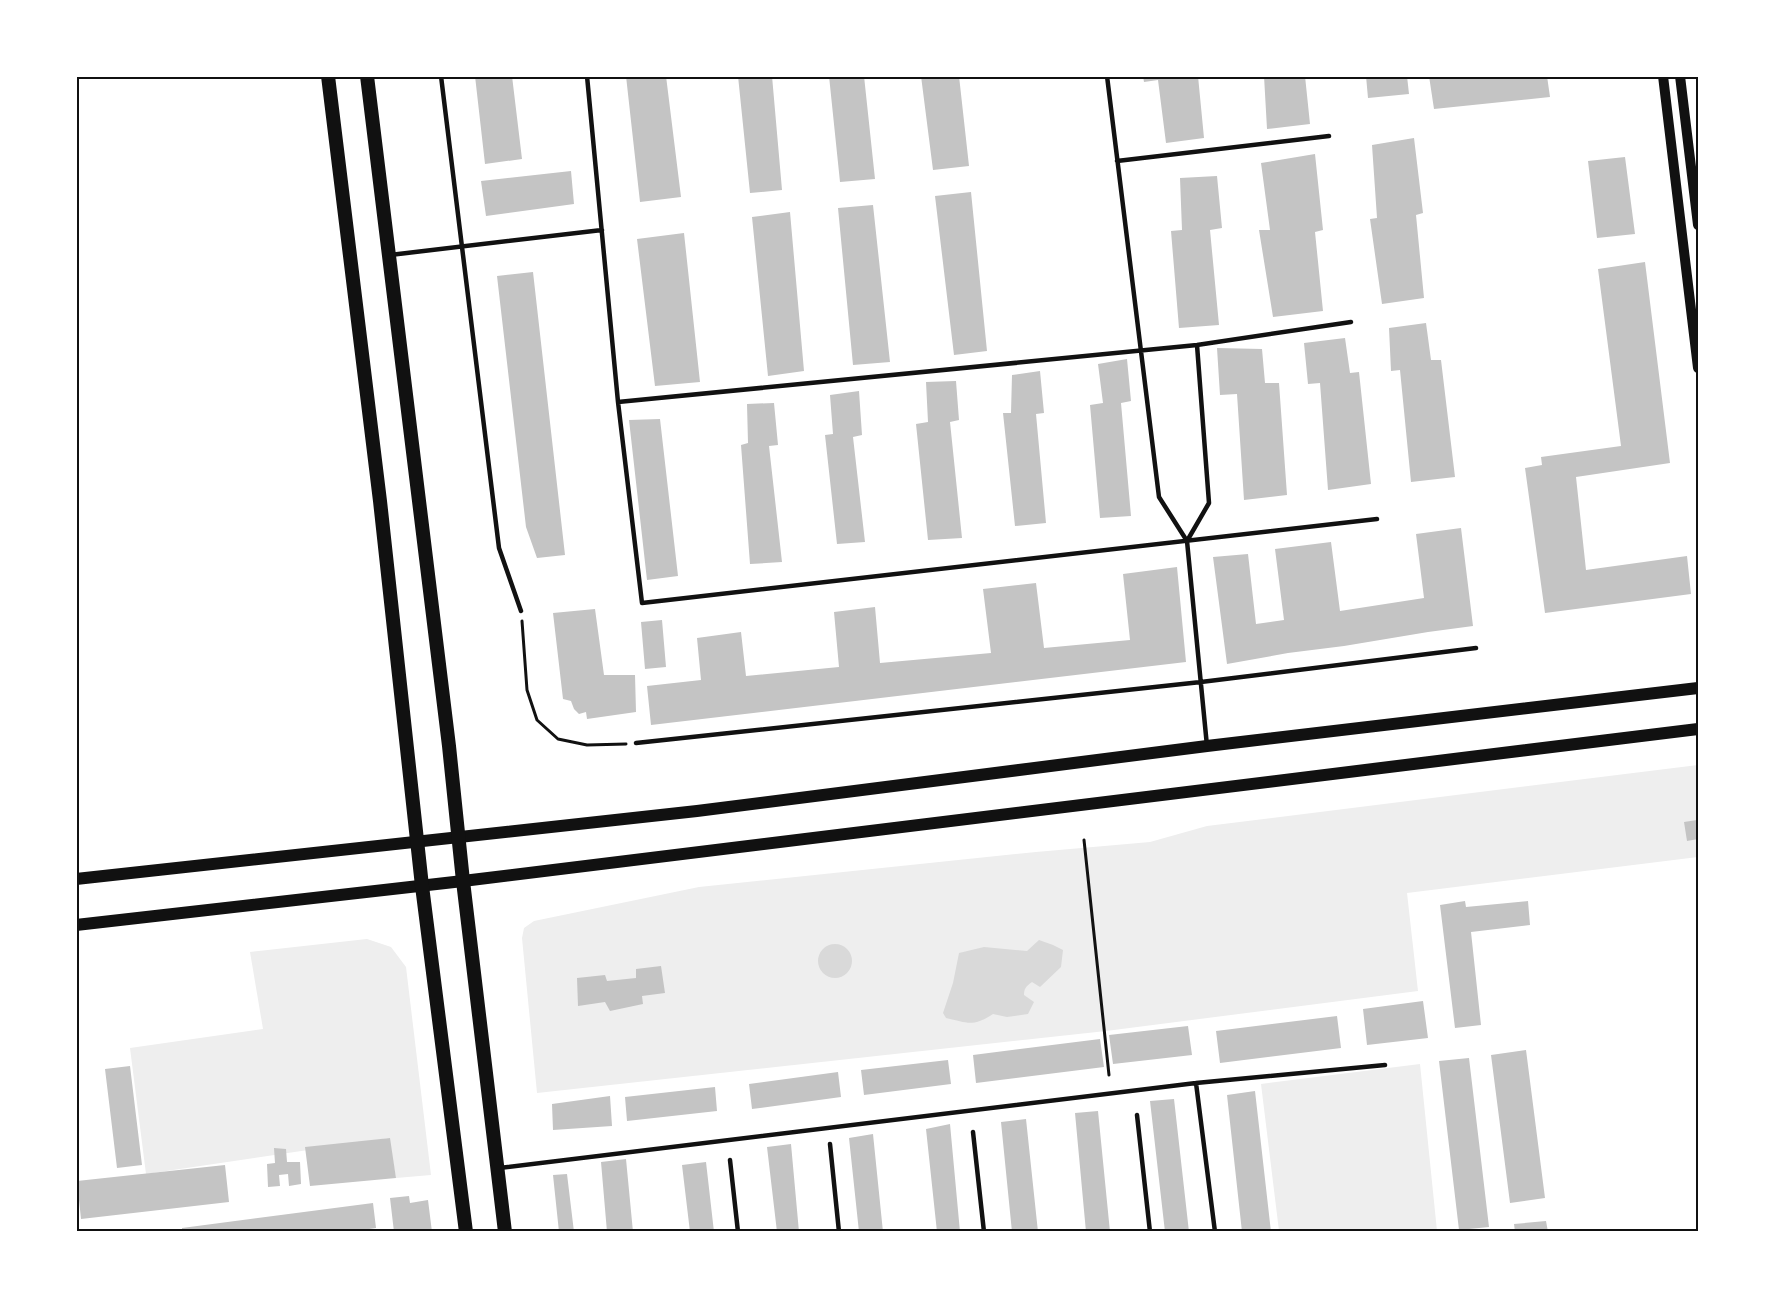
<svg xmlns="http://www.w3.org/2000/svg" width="1775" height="1308" viewBox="0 0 1775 1308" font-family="Literata,serif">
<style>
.green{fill:#eee}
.water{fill:#d9d9d9}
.building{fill:#c4c4c4}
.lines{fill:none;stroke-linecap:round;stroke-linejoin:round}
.path{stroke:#111;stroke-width:3}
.service{stroke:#111;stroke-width:4.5}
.tertiary{stroke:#111;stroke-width:10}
.secondary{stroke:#111;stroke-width:12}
.primary{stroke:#111;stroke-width:14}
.neatline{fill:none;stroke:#111;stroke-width:2}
</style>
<rect width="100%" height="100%" fill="#fff"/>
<!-- green -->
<path class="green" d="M1698 765V857L1407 893 1418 991 1106 1031 537 1093 522 938 524 928 534 921 699 887 1036 852 1150 842 1207 826Z
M367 939 391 947 406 967 431 1175 396 1178 389 1138 146 1174 130 1048 263 1029 250 952Z
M1420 1064 1437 1231H1279L1261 1084Z"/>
<!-- water -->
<path class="water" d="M1039 940 1053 945 1063 950 1061 967 1040 987 1032 982C1026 986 1024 989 1024 995L1034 1002 1028 1014 1007 1017 993 1014C973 1027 968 1023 946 1018L943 1013 953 983 959 953 984 947 1027 951Z
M818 961a17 17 0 1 1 34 0a17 17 0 1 1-34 0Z"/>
<!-- building -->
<path class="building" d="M475 76H512L522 159 485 164Z
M626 76H666L681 197 640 202Z
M738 76H772L782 190 750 193Z
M829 76H864L875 179 840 182Z
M921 76H959L969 166 933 170Z
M1143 76H1198L1204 138 1166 143 1158 80 1144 82Z
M1264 76H1305L1310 124 1267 129Z
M1366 76H1407L1409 94 1368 98Z
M1429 76H1547L1550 97 1434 109Z
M1414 138 1423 213 1416 215 1424 298 1382 304 1370 219 1377 218 1372 145Z
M1315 154 1323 230 1315 232 1323 311 1273 317 1259 230H1270L1261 163Z
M1625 157 1635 234 1597 238 1588 161Z
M571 171 574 204 486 216 481 181Z
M1217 176 1222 228 1210 230 1219 325 1179 328 1171 231 1182 230 1180 178Z
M971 192 987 351 954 355 935 196Z
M873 205 890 362 853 365 838 208Z
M790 212 804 371 768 376 752 217Z
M684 233 700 382 655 386 637 239Z
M1645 262 1670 463 1576 477 1586 570 1687 556 1691 594 1545 613 1525 468 1542 465 1541 457 1621 446 1598 269Z
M533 272 565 555 537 558 526 527 497 276Z
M1426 323 1431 360H1441L1455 477 1411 482 1400 370 1391 371 1389 328Z
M1345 338 1350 373 1359 372 1371 484 1328 490 1320 383 1308 384 1304 343Z
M1217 348 1262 349 1265 383H1279L1287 495 1244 500 1237 394 1220 395Z
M1127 359 1131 401 1121 403 1131 516 1100 518 1090 405 1103 403 1098 364Z
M1040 371 1044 413 1036 414 1046 523 1015 526 1003 413H1011L1012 375Z
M956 381 959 420 950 422 962 538 928 540 916 424 928 422 926 382Z
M859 391 862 435 853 437 865 542 837 544 825 435 833 434 830 395Z
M774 403 778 445 769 446 782 562 750 564 741 445 748 443 747 404Z
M660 419 678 576 647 580 629 420Z
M1461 528 1473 626 1428 632 1344 646 1288 653 1227 664 1213 557 1248 554 1256 624 1284 620 1275 549 1331 542 1340 611 1424 598 1416 534Z
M1177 567 1186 662 651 725 647 686 701 680 697 638 741 632 746 676 839 667 834 612 875 607 880 663 991 653 983 589 1036 583 1044 648 1130 640 1123 574Z
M595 609 604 675H635L636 712 587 719 586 712 579 714 574 709 571 701 563 699 553 613Z
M662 620 666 667 645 669 641 622Z
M1697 820 1698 839 1687 841 1684 822Z
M1465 901 1466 907 1528 901 1530 925 1471 932 1481 1025 1455 1028 1440 905Z
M661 966 665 993 642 996 643 1004 610 1011 605 1002 578 1006 577 978 605 975 607 981 636 978V969Z
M1423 1001 1428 1038 1367 1045 1363 1009Z
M1337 1016 1341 1048 1220 1063 1216 1031Z
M1188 1026 1192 1055 1113 1064 1109 1035Z
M1100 1039 1104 1067 976 1083 973 1055Z
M1526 1050 1545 1198 1510 1203 1491 1055Z
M1469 1058 1489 1227 1459 1230 1439 1061Z
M948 1060 951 1084 864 1095 861 1070Z
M130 1066 142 1165 117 1168 105 1069Z
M838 1072 841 1097 752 1109 749 1084Z
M715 1087 717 1111 627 1121 625 1097Z
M1255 1091 1271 1232H1242L1227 1095Z
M610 1096 612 1126 553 1130 552 1104Z
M1174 1099 1189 1232H1165L1150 1101Z
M1098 1111 1110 1232H1086L1075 1113Z
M1026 1119 1038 1232H1012L1001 1122Z
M950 1124 960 1232H937L926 1129Z
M873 1134 883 1232H859L849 1138Z
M390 1138 396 1178 310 1186 305 1147Z
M791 1144 799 1232H777L767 1147Z
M274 1148 286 1149 287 1162H300L301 1184 289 1186 288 1174 279 1175 280 1186 268 1187 267 1164 275 1163Z
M626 1159 633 1232H607L601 1162Z
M706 1162 714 1232H690L682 1165Z
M225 1165 229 1202 81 1219 77 1181Z
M567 1174 574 1232H559L553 1175Z
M409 1196 410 1203 428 1200 432 1232H394L390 1198Z
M373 1203 376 1228 349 1232H182V1228Z
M1546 1221 1548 1232H1515L1514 1224Z"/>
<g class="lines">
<!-- path -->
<path class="path" d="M522 621 527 690 537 720 558 739 587 745 626 744
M1084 840 1109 1075"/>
<!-- service -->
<path class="service" d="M441 76 499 548 521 611
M587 76 618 402 642 603 1377 519
M1107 76 1159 497 1187 541
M1117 161 1329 136
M390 255 602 230
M1197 345 1209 503 1187 541 1207 746
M618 402 1197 345 1351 322
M636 743 1201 682 1476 648
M1196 1083 1215 1232
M1137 1115 1150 1232
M973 1132 984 1232
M830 1144 839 1232
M730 1160 738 1232
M499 1168 1196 1083 1385 1065"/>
<!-- tertiary -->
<path class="tertiary" d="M1663 76 1698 368
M1680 76 1698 225"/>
<!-- secondary -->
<path class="secondary" d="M76 879 697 811 1207 746 1698 688
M76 925 463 881 1698 729"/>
<!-- primary -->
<path class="primary" d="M328 76 380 501 422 886 466 1232
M367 76 449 746 463 881 505 1232"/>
</g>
<!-- border -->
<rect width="1775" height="1308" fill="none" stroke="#ffffff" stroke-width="156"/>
<rect x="78" y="78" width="1619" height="1152" class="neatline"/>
</svg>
